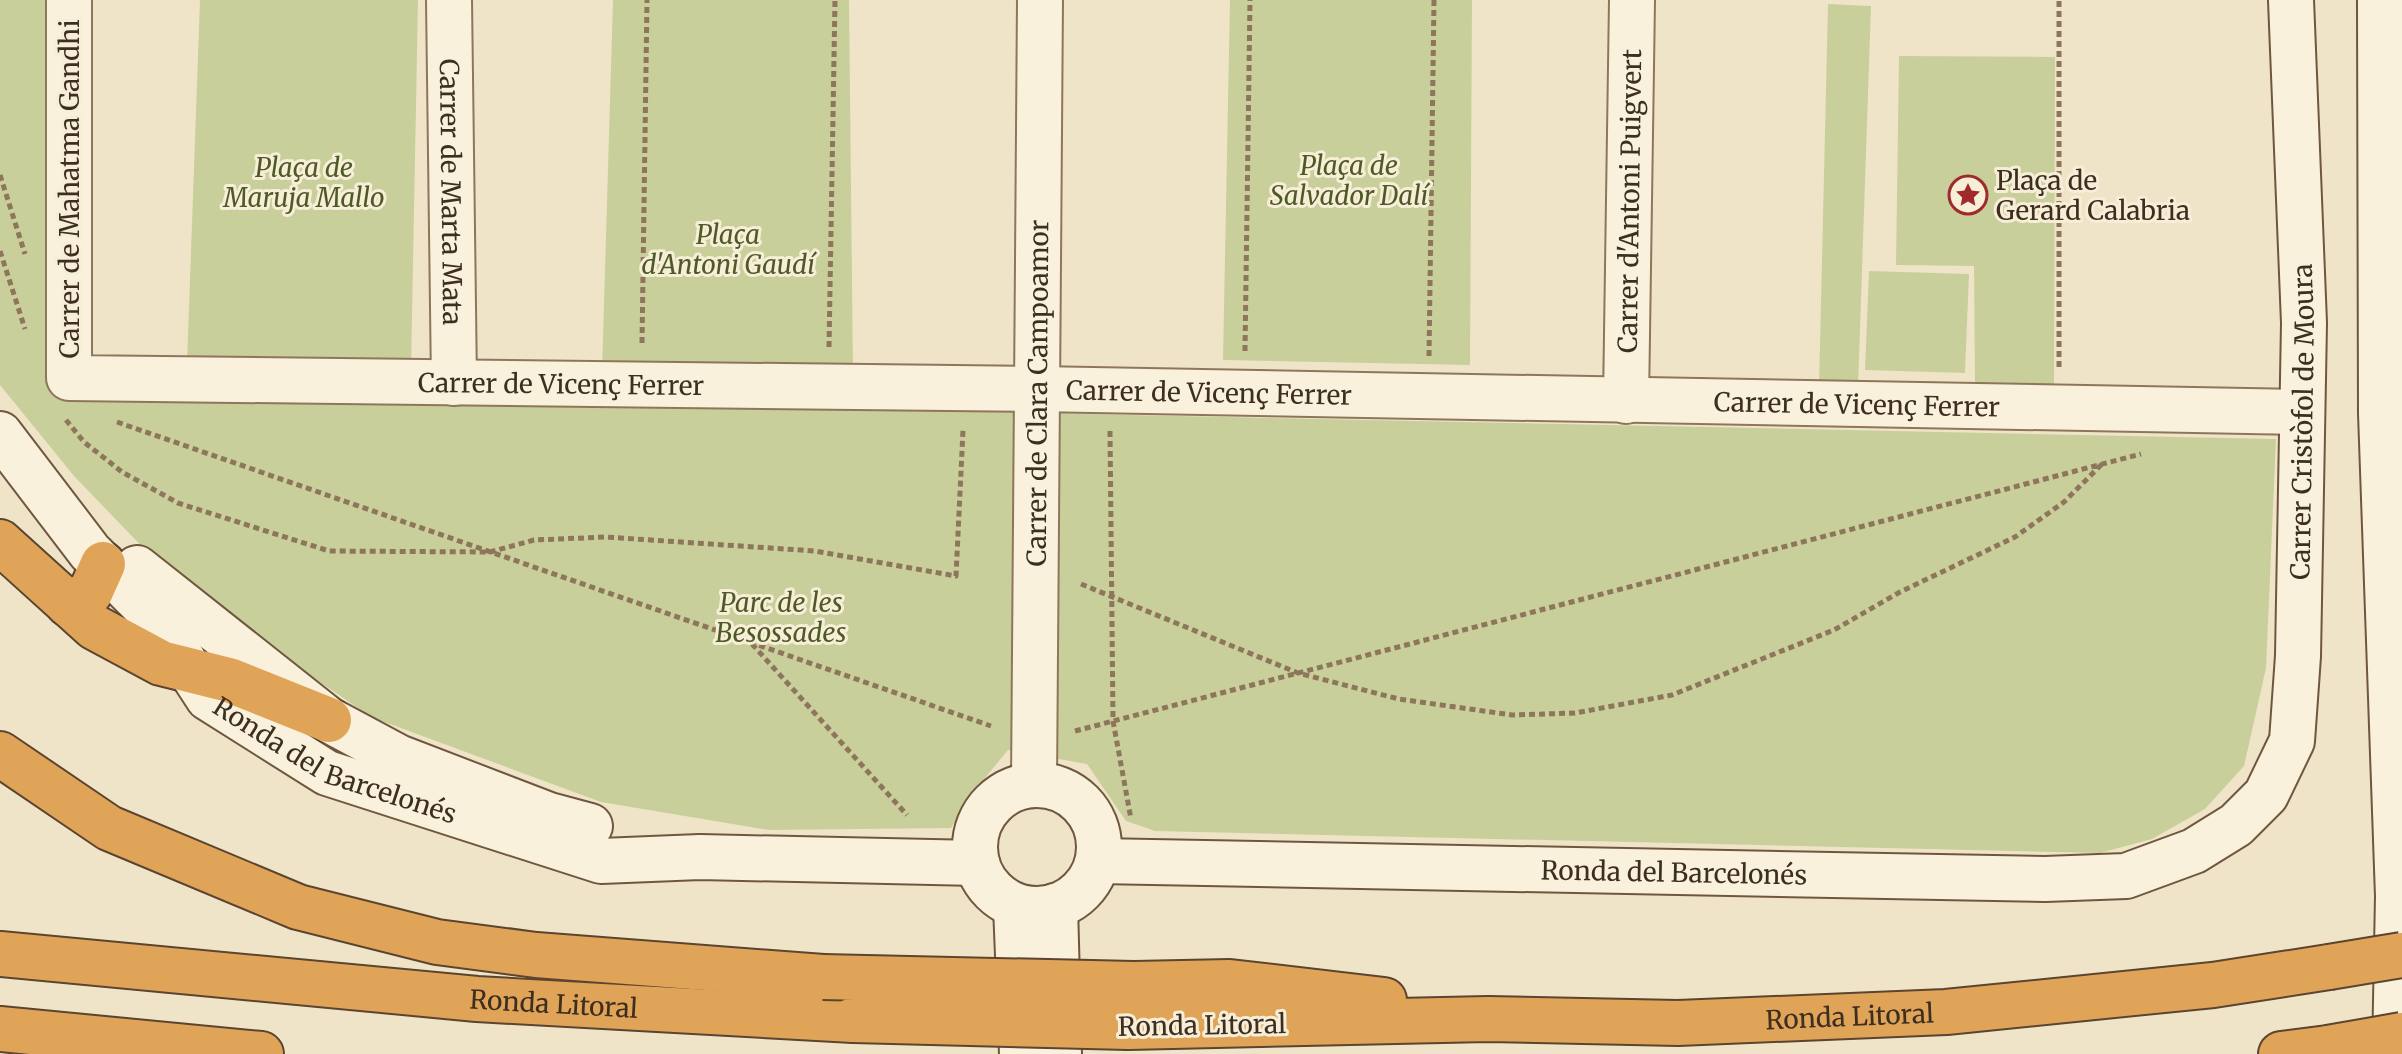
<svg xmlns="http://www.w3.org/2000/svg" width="2402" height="1054" viewBox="0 0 2402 1054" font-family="Merriweather,serif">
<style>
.green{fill:#c9cf9b}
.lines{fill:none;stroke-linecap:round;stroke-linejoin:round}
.street-casing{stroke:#8d765c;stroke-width:48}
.secondary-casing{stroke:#6f573f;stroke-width:48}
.highway-casing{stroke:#5b4430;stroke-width:48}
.path{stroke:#8d765c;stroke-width:5;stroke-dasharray:6 4;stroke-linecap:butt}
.street{stroke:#faf1dc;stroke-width:44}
.secondary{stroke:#faf1dc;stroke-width:44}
.highway{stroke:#e0a458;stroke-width:44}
.highway-bridge-casing{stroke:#5b4430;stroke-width:48;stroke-linecap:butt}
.highway-bridge{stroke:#e0a458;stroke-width:44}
.labels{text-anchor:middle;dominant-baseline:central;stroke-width:6;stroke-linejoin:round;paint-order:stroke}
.park-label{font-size:26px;font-style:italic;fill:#4d5a26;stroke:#f7eed8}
.poi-label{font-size:26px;fill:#3d2e20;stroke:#f7eed8;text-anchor:start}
.street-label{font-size:26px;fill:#3d2e20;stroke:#f7eed8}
</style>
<rect width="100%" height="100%" fill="#f0e4c8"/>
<!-- green -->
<path class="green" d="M0 0H57L69 394 964 407 1081 414 2276 439 2266 668 2244 766 2205 809 2152 839 2100 853 1155 831 1126 821 1087 764 1008 750 971 795 951 828 769 830 601 802 371 717 180 586 74 476 0 385Z
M200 0H418L411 368 187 364Z
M613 0H849L853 373 602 371Z
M1230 0H1472L1470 365 1223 360Z
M1828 4 1871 6 1858 388 1819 387Z
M1899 56 2055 57 2054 390 1975 389 1974 266 1896 265Z
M1869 271 1969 274 1965 373 1865 370Z"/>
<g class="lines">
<defs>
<g id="street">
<path id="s1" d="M69 0V378L1037 389 2302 412"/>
<path id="s2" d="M449 0 454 383"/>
<path id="s3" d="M1626 401 1632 0"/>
<path id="s4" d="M1034 785 1040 0"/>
</g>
<g id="secondary">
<path d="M2380 0 2381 413 2398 896 2395 1054"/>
<path id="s5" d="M0 434 90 552 156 618 208 698 327 773 601 861 700 857 977 863"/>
<path d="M137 568 329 720 398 757 549 815 590 826"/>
<circle cx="1037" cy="847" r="62"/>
<path id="s6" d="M1098 861 2045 879 2126 876 2194 851 2236 825 2266 795 2292 741 2298 656 2304 323 2291 0"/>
<path d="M1016 906 1022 1054"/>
<path d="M1055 906 1059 1054"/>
</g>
<g id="highway">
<path d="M0 542 94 627 161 663 229 680 329 720"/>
<path d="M68 604 90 593 103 564"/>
<path d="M0 754 109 828 298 907 437 942 536 955 823 977"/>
<path id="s7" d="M0 954 477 999 853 1020"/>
<path d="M1134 984 1230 982 1384 1000"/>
<path id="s8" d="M1128 1027 1488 1019 1678 1023 1946 1012 2213 985 2329 967"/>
<path d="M0 1029 261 1054"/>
<path d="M2281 1054 2328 1048"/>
</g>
</defs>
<!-- street casing -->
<use href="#street" class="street-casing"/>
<!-- secondary casing -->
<use href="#secondary" class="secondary-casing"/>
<!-- highway casing -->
<use href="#highway" class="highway-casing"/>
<!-- path -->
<path class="path" d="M0 175 25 254
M0 251 25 329
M642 343 647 0
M829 347 835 0
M1245 351 1250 0
M1429 356 1434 0
M2059 367V0
M66 420 84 442 122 472 178 503 329 551 490 552 534 540 606 537 815 551 956 576 963 430
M117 422 991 726
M1110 431 1113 721 1131 819
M1081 584 1298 673 1399 699 1512 715 1575 713 1672 695 1834 630 1900 592 2015 537 2064 502 2102 464
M752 644 907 815
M1075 731 2141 454"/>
<!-- street -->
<use href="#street" class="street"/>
<!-- secondary -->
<use href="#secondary" class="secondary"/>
<!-- highway -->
<use href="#highway" class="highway"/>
<defs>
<path id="highway-bridge" d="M2329 967 2402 955
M823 977 1134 984
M853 1020 1128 1027
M2328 1048 2402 1035"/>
</defs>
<!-- highway-bridge casing -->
<use href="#highway-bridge" class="highway-bridge-casing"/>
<!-- highway-bridge -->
<use href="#highway-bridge" class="highway-bridge"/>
</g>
<!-- icons -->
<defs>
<symbol id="sight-ring" viewBox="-11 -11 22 22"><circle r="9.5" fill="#f7eed8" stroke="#9e2a2b" stroke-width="1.5"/><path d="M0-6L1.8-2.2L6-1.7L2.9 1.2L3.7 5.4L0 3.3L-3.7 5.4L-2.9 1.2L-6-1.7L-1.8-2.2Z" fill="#9e2a2b"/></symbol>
</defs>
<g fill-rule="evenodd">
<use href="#sight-ring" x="1946" y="173" width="44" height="44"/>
</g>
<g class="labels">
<!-- park labels -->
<g class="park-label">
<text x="1349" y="165">Plaça de<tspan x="1349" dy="30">Salvador Dalí</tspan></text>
<text x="304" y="167">Plaça de<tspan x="304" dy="30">Maruja Mallo</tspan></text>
<text x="728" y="234">Plaça<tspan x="728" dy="30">d'Antoni Gaudí</tspan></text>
<text x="781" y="602">Parc de les<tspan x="781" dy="30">Besossades</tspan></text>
</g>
<!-- poi labels -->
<g class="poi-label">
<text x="1996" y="180">Plaça de<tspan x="1996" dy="30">Gerard Calabria</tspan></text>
</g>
<!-- street labels -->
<g class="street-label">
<text transform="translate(69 189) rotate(-90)">Carrer de Mahatma Gandhi</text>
<text stroke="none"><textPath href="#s2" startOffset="192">Carrer de Marta Mata</textPath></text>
<text stroke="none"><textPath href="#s3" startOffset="200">Carrer d'Antoni Puigvert</textPath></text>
<text stroke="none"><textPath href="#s1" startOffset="870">Carrer de Vicenç Ferrer</textPath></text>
<text stroke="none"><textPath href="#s4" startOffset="392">Carrer de Clara Campoamor</textPath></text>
<text stroke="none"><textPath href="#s1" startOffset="1518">Carrer de Vicenç Ferrer</textPath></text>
<text stroke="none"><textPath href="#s1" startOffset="2166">Carrer de Vicenç Ferrer</textPath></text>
<text stroke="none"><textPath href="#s6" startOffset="1572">Carrer Cristòfol de Moura</textPath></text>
<text stroke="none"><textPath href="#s5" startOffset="480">Ronda del Barcelonés</textPath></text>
<text stroke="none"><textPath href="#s6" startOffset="576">Ronda del Barcelonés</textPath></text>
<text stroke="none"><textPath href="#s7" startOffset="556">Ronda Litoral</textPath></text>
<text stroke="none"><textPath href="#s8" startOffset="722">Ronda Litoral</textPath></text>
<text transform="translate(1202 1025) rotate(-1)">Ronda Litoral</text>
</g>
</g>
</svg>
